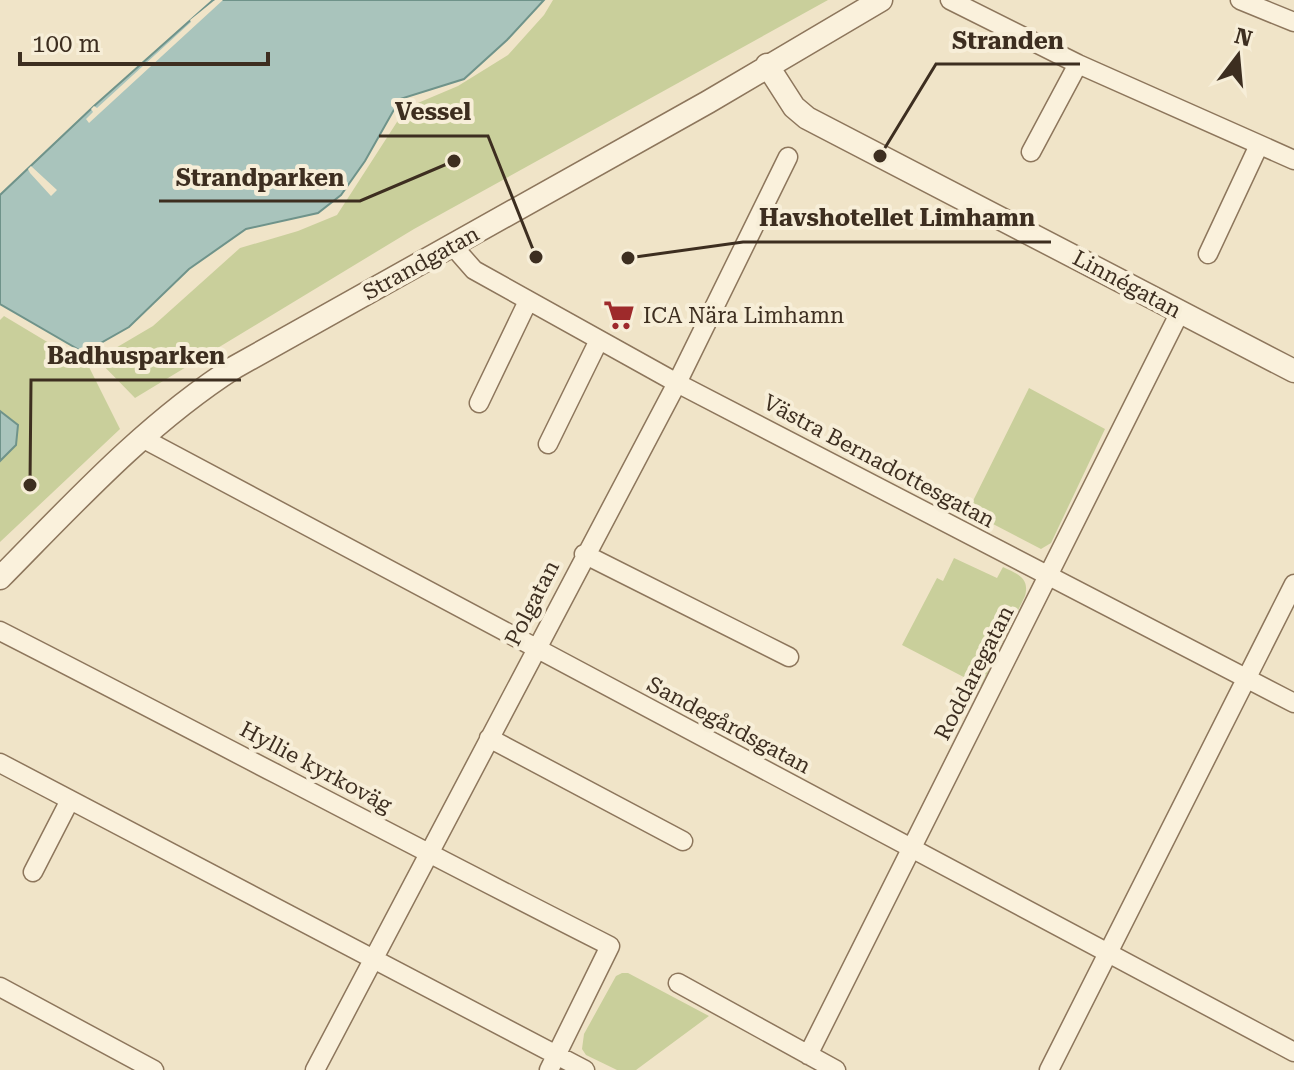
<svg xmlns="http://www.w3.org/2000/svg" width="1294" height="1070" viewBox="0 0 1294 1070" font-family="'Roboto Serif',serif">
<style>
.green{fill:#c9cf9b}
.water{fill:#a9c4bc;stroke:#6f938a;stroke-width:2}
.pier{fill:#f0e4c8}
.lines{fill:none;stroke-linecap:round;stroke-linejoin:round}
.minor-casing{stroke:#8d765c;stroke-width:21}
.tertiary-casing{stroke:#8d765c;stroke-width:25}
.minor{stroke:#faf1dc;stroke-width:18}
.tertiary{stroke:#faf1dc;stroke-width:22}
.labels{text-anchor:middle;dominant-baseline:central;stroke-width:8;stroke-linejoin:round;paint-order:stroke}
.street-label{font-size:22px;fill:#3d2e20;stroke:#f7eed8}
.poi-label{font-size:22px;fill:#3d2e20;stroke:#f7eed8;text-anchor:start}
.leader{fill:none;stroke:#3d2e20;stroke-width:3}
.callout-dot{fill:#3d2e20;stroke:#f7eed8;stroke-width:3}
.callout-label{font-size:24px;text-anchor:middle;font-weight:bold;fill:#3d2e20;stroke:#f7eed8;stroke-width:8;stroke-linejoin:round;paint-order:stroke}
</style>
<rect width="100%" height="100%" fill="#f0e4c8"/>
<!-- green -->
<path class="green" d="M553 0H828L414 229 135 398 97 359 153 326 240 248 298 231 337 215 406 108 458 86 508 55 544 15Z
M4 316 89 367 120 429 0 542V320Z
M1029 388 1105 429 1051 543 1041 549 968 511Z
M954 558 997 578 1003 567C1017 574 1030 577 1025 596L981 686 902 645 937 578 943 581Z
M622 973H628L709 1016 636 1070H617L586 1055 582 1049 584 1034 616 976Z"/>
<!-- water -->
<path class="water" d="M213 0H544L507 40 464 79 400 99 365 161 341 195 318 213 246 229 189 269 129 327 90 349 81 351 0 304V195L94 106Z
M0 411 18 425 16 445 0 461Z"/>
<!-- pier -->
<path class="pier" d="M215 0H223L89 123 86 119 93 112 91 109 94 106 97 108 191 22 190 20Z
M31 166 57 190 51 196 30 173 28 169Z"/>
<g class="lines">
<defs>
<path id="minor" d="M950 0 1078 64 1294 160
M1240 0 1294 22
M1031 152 1078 64
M452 245 474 270 677 383 1294 703
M1208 254 1259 145
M479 403 528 301
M142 438 1294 1052
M548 444 599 340
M584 554 789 657
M0 631C204 735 406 843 610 946L549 1070
M489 738 683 841
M0 763 585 1070
M33 872 70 800
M678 983 836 1070
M0 987 154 1070
M808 1055 1180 312
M315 1070 677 383 788 157
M1049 1070 1294 584"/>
<path id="tertiary" d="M767 65 794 107 807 118 1294 371
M0 578C74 503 146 424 235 367L708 102 881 0"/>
</defs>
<!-- minor casing -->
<use href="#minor" class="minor-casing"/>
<!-- tertiary casing -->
<use href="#tertiary" class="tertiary-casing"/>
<!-- minor -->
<use href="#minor" class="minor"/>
<!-- tertiary -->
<use href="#tertiary" class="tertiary"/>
</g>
<!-- icons -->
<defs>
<symbol id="supermarket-bare" viewBox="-9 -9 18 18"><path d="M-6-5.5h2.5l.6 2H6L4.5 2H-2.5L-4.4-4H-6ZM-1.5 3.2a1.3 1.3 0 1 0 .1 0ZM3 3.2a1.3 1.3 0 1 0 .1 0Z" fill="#9e2a2b" stroke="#f7eed8" stroke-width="2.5" paint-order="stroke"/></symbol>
</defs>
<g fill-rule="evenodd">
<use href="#supermarket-bare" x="597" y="293" width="44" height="44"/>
</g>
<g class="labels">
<!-- street labels -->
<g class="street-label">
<text transform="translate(421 263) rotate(-29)">Strandgatan</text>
<text transform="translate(1127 284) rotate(28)">Linnégatan</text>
<text transform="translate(879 461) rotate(28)">Västra Bernadottesgatan</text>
<text transform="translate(532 603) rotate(-63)">Polgatan</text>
<text transform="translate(974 673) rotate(-63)">Roddaregatan</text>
<text transform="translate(729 725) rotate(28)">Sandegårdsgatan</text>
<text transform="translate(316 767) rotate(28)">Hyllie kyrkoväg</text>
</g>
<!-- poi labels -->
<g class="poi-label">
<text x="643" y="315">ICA Nära Limhamn</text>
</g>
</g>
<!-- callouts -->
<path class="leader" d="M880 156L936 64H1080M536 257L488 136H379M454 161L360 201H159M628 258L743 242H1051M30 485L31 380H241"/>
<g class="callout-dot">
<circle cx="880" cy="156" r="8"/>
<circle cx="536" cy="257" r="8"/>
<circle cx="454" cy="161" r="8"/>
<circle cx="628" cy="258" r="8"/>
<circle cx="30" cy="485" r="8"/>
</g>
<g class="callout-label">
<text x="1008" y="49">Stranden</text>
<text x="433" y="120">Vessel</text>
<text x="260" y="186">Strandparken</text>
<text x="897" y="226">Havshotellet Limhamn</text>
<text x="136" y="364">Badhusparken</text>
</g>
<!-- north arrow -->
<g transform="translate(1238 56) rotate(16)" stroke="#f7eed8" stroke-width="6" paint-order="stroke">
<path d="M0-6L14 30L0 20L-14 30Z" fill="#3d2e20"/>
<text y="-12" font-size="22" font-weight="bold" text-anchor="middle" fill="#3d2e20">N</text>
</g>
<!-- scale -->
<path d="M20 52v12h248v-12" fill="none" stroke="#3d2e20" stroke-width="4"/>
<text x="32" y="52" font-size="24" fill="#3d2e20" stroke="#f7eed8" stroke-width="6" paint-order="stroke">100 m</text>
</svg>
